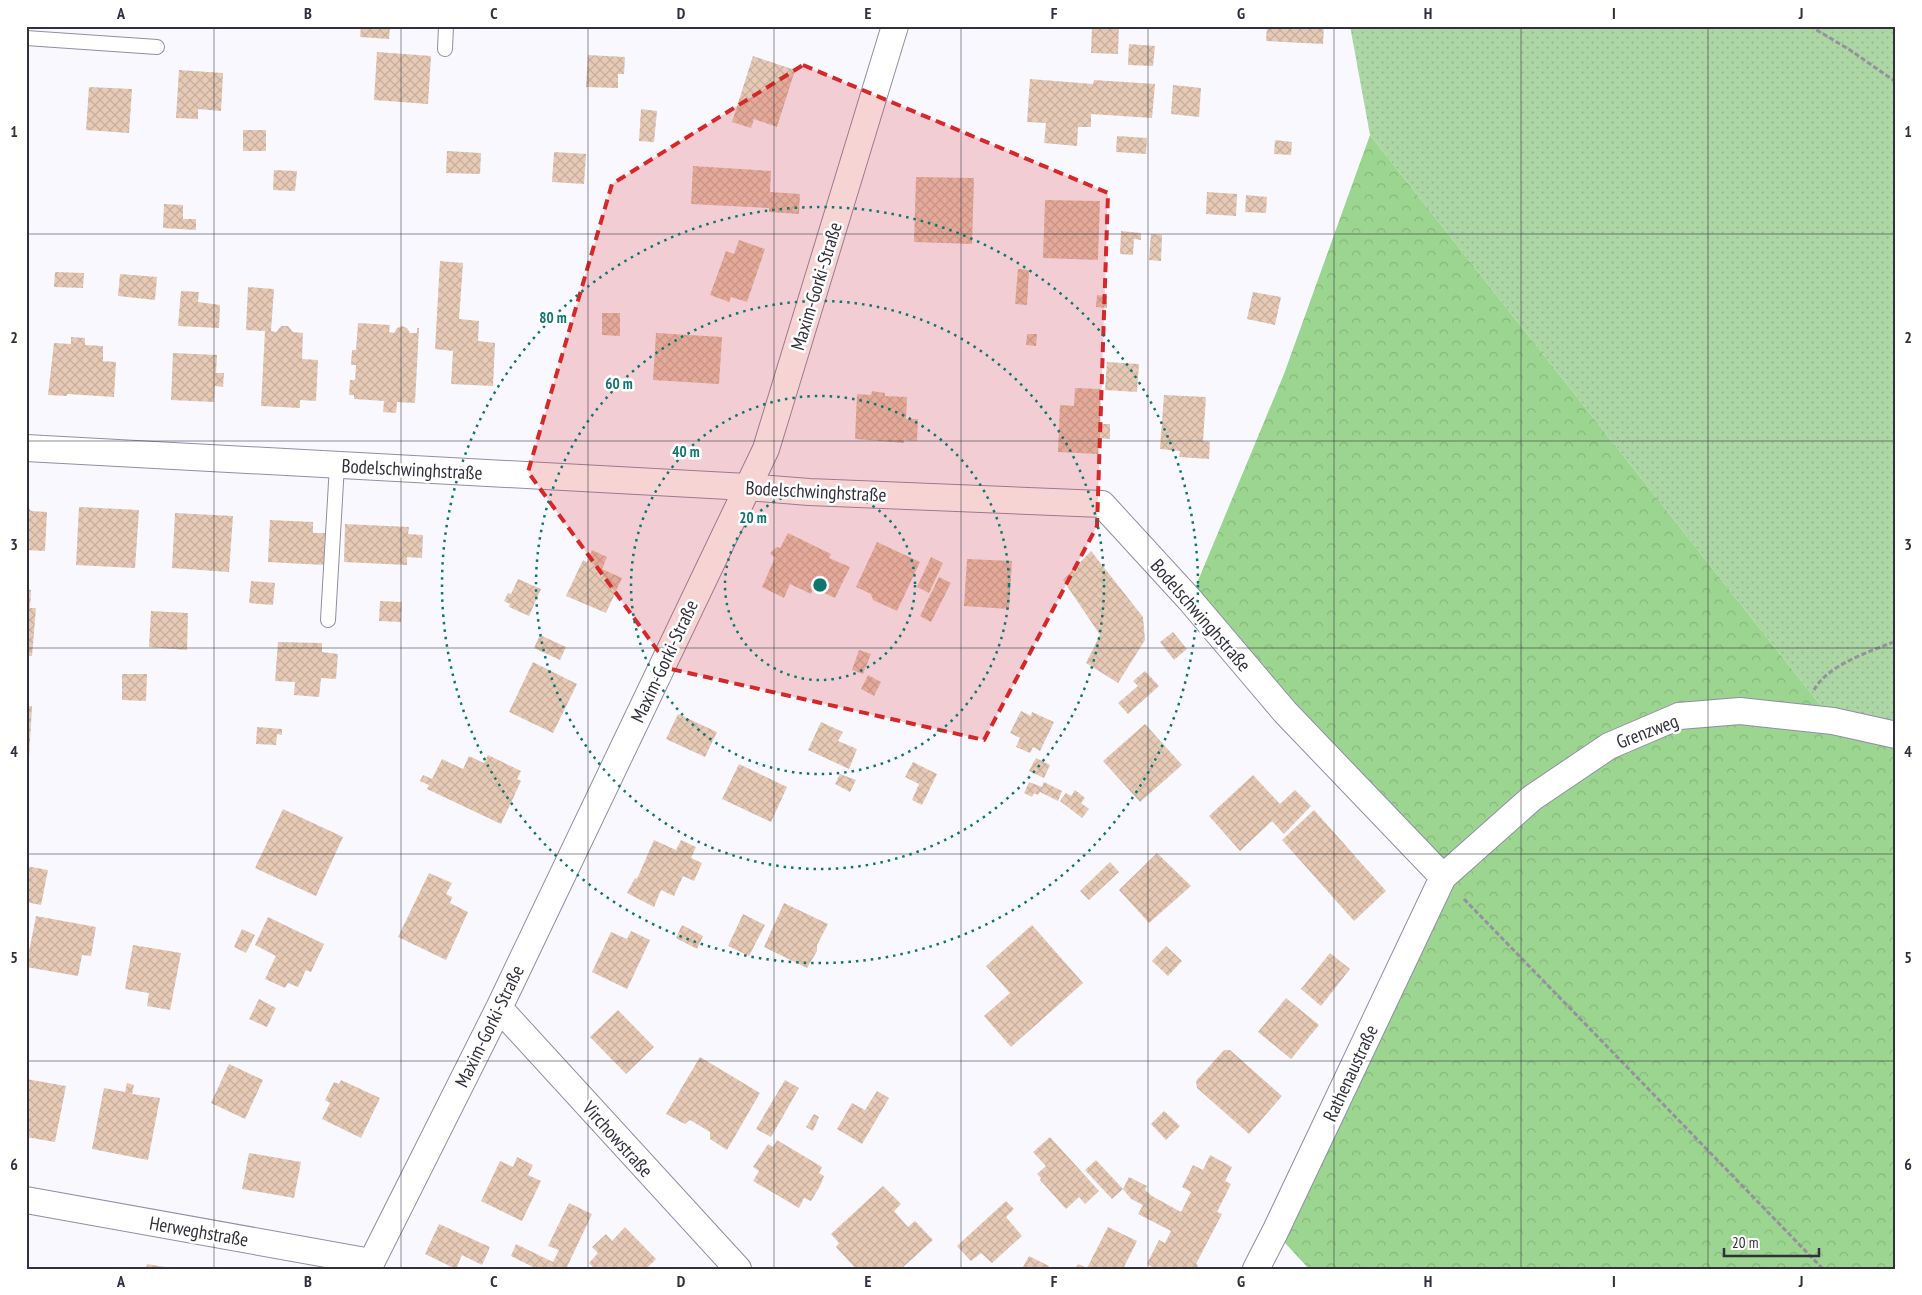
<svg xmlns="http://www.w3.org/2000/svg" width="1922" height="1295" viewBox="0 0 1922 1295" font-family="'PT Sans Narrow',sans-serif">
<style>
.grass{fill:url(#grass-dots)}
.forest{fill:url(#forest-crowns)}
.building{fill:url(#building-cross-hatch)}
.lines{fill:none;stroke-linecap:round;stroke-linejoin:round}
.service-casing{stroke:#908da9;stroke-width:16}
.minor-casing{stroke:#908da9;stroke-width:28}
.path{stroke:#94929c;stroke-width:3;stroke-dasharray:5 2.5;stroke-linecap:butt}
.service{stroke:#fff;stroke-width:14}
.minor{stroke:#fff;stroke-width:26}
.marked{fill:#d62828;fill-opacity:0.2;stroke:#d62828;stroke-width:4;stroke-dasharray:10 6;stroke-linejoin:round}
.grid{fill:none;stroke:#32303c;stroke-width:1;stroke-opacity:0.55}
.ring{fill:none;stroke:#0f766e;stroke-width:2.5;stroke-dasharray:2.5 5}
.labels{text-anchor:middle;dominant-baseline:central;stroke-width:5;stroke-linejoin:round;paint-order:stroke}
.street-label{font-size:19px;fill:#32303c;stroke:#fff}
.centre{fill:#0f766e;stroke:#fff;stroke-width:2.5}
.ring-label{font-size:15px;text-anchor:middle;font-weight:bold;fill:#0f766e;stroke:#fff;stroke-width:5;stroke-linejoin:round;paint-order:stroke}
.neatline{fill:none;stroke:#32303c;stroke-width:2}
.grid-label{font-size:16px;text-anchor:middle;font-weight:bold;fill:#32303c}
</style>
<defs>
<pattern id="grass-dots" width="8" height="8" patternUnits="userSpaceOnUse" patternTransform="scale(1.25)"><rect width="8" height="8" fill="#add6a5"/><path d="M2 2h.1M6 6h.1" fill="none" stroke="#95b88f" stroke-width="1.8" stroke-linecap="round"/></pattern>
<pattern id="forest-crowns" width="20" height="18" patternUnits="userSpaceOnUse" patternTransform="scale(1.25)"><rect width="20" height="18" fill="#9cd590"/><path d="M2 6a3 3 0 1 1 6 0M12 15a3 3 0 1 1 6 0" fill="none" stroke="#87b77d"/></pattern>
<pattern id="building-cross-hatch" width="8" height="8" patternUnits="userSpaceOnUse" patternTransform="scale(1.25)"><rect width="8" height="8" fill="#e6cab6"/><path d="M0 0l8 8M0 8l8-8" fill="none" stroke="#c6ae9d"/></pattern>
</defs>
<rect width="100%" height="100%" fill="#f9f8ff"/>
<!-- grass -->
<path class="grass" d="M1350 26H1896V735L1833 721 1370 135Z"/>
<!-- forest -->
<path class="forest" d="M1370 135 1833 721 1896 737V1269H1309L1275 1232 1443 877 1190 600 1284 374Z"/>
<!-- building -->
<path class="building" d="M361 26H390L389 39 360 37Z
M1092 26H1119L1118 54 1091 53Z
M1267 26H1324L1323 44 1266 41Z
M1129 44 1155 46 1153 66 1128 65Z
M377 52 431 56 428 104 374 100Z
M588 55 625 57 624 74H618V88L586 87Z
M753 56 795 70 777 127 754 119 751 128 732 122Z
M179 70 223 73 221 111 198 109V119L176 118Z
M1030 79 1093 84 1094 80 1155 84 1152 118 1091 114V127H1078L1077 146 1044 143 1046 123 1027 122Z
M1173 85 1201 88 1199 117 1171 114Z
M89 87 132 89 129 133 86 130Z
M641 109 657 111 654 142 639 141Z
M243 130H266V151H243Z
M1117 136 1147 138 1146 154 1116 152Z
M1275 140 1292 142 1291 155 1274 154Z
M447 151 481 153 480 174 446 173Z
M554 152 586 154 584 184 552 182Z
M693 166 771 171 770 192 800 194 799 214 769 212V208L691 204Z
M274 170 297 171 295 191 273 190Z
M916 177 974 178 972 244 914 242Z
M1207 192 1237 194 1236 216 1206 214Z
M1246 195 1267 197 1266 213 1245 212Z
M1045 200 1100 201 1098 260 1043 258Z
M164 204 183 205V219H196V230L163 228Z
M1121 231 1141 233V240L1134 239 1133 255 1120 254Z
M1151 234 1162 235 1161 261 1149 260Z
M739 240 765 249 747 302 731 297 729 302 710 295 726 251 734 254Z
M440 261 463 263 459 319 479 321 478 341 495 343 493 386 451 384 453 351 435 349Z
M1018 269 1029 270 1027 305 1015 304Z
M55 272 84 273 83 288 54 287Z
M120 274 157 277 155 300 118 296Z
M248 287 274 289 271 331 276 332 281 326H288L293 332 303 333 302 359 318 360 316 401 300 400V408L261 406 265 331 246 330Z
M181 291 199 292 198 302 220 305 219 328 178 326Z
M1253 292 1281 297 1275 325 1247 319Z
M1097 295 1107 296V308L1096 307Z
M602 313H620V336L602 335Z
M358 323 390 325 389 332 394 333 397 328 402 326 407 328 410 333H417V328H419L415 403 397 402 396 413 383 412 384 401 354 399V395H349L350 380H355L356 365H351L352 350H356Z
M656 333 722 337 719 384 653 380Z
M1027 334H1037L1036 346 1026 345Z
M71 337 85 338V345L103 346V361L116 362 114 397 67 394V396L48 395 54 343 71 344Z
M173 353 217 355 216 373H224L223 387 215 386 214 402 171 400Z
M1107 362 1139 364 1137 392 1105 390Z
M1075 388 1100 389V424H1110V439L1098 438V454L1058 452 1060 405 1074 406Z
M872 391 885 393V396L907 397 906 419H918L917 441 904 440V443L855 439 857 394 871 395Z
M1164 395 1206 397 1203 441 1210 442 1209 459 1179 457 1180 451 1160 449Z
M26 505 31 511 47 512 45 551 26 550Z
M79 507 139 510 135 568 76 565Z
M175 513 233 516 229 572 172 568Z
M270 520 313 522V533H325L324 565 268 562Z
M345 524 409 527 408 534 423 535 422 558 407 557V565L344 562Z
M788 533 831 554 829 558 850 567 835 598 814 588 811 594 790 584 784 598 762 587 775 558 770 553 777 547 780 548Z
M877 542 920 562 897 611 873 600 871 594 856 587Z
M592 550 607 557 602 569 622 578 606 613 566 596 583 560 587 562Z
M1091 551 1143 617 1145 640 1118 683 1086 663 1100 635 1063 580Z
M931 557 943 563 929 593 917 587Z
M967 559 1012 561 1009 609 964 606Z
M939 577 951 583 931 622 920 616Z
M518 579 541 589 529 616 509 607 510 604 504 601 508 593 511 594Z
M251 581 275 583 273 605 249 603Z
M26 589 31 590 30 608H36L32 656H26Z
M380 601 402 602 401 622 379 621Z
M151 611 188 613 187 650 149 647Z
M1173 632 1187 649 1174 660 1160 642Z
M540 635 566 647 560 660 534 648Z
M278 642 322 643V652L338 654 336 679 321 678 319 697 294 695 295 682 275 681Z
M859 650 871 654 863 674 852 670Z
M533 662 577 684 553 733 509 712Z
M1145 671 1159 686 1128 714 1118 703 1138 686 1133 681Z
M122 674H147L146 701 122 700Z
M868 675 881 682 874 696 861 689Z
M26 706H32L29 758H26Z
M1021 711 1031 716 1032 712 1054 722 1040 751 1033 747 1030 753 1016 747 1020 738 1010 733Z
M678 714 717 732 705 757 666 739Z
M821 722 843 732 838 741 857 749 849 769 808 750Z
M1145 724 1182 765 1140 802 1103 761Z
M257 727 282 729V735L277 734 276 745 256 744Z
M488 755 521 771 517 779 521 781 501 824 427 789 429 785 420 781 423 775 432 779 442 759 463 769 469 756 484 763Z
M1036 758 1050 765 1044 778 1029 771Z
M913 762 937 774 922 805 912 800 919 784 905 777Z
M739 764 787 787 771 822 722 799Z
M840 774 856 780 850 792 835 784Z
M1253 775 1280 804 1295 790 1311 806 1284 834 1272 821 1240 851 1209 816Z
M1029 782 1042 787 1044 782 1062 791 1058 801 1040 792 1038 795 1034 793 1032 797 1024 793Z
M1075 790 1085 798 1081 803 1089 809 1082 818 1060 801 1066 793 1071 796Z
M283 809 343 837 316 896 255 868Z
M1314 810 1386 891 1354 921 1282 840Z
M654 840 676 850 681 840 696 847 691 858 702 863 694 881 683 876 674 896 661 890 654 907 627 893 635 878 637 879Z
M1157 853 1191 886 1149 923 1119 890Z
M1110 862 1119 872 1089 900 1080 891Z
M26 866 48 870 41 905 26 902Z
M429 873 452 883 446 894 452 897 450 903 468 912 446 960 398 937Z
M784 903 828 924 817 945V951L807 968 764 947Z
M743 914 765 925 749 956 728 946Z
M36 916 96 927 91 956 82 955 78 976 26 967Z
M268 917 324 944 311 972 306 970 298 987 288 983 285 988 265 979 276 956 255 945Z
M682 925 703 936 697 949 676 938Z
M1032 925 1083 983 1011 1047 984 1016 1010 993 986 966Z
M242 929 255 935 246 953 234 947Z
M631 931 650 940 627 989 592 972 611 932 627 939Z
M133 945 181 953 170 1010 147 1006 149 993 125 989Z
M1166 946 1182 961 1168 976 1152 961Z
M1330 953 1350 969 1321 1006 1301 989Z
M1286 998 1319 1025 1291 1059 1258 1032Z
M259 999 276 1008 267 1027 249 1019Z
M618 1010 654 1047 626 1074 590 1037Z
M1224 1050H1230L1282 1096 1249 1134 1197 1088 1196 1081Z
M700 1057 760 1093 727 1150 710 1139V1132L690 1120 685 1124 666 1114Z
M229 1064 263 1080 245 1119 211 1103Z
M26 1079 66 1086 55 1142 26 1137Z
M341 1080 380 1098 361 1138 322 1119 330 1103 325 1100 334 1082 339 1084Z
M785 1080 799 1088 771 1137 756 1129Z
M127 1083 134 1085 132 1094 160 1098 148 1160 92 1149 104 1088 125 1092Z
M877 1091 889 1098 862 1144 837 1129 852 1103 865 1110Z
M1164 1111 1180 1126 1166 1140 1151 1124Z
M814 1114 819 1117 813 1131 806 1127Z
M1050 1137 1099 1191 1085 1204 1079 1197 1066 1209 1040 1180 1041 1178 1037 1174 1046 1166 1033 1152Z
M777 1140 822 1167 819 1173 824 1176 820 1186 811 1201 804 1198 799 1208 753 1181 759 1171 753 1167 768 1144 773 1147Z
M249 1153 301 1162 294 1198 242 1189Z
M1210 1155 1232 1167 1225 1181 1231 1184 1217 1212 1222 1214 1196 1264 1198 1265 1197 1269H1155L1147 1264 1159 1240 1165 1243 1171 1231 1138 1214 1143 1205 1131 1199 1123 1189 1129 1177 1147 1186 1145 1190 1152 1196 1181 1212 1191 1192 1182 1187 1193 1165 1203 1170Z
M517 1157 533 1165 528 1175 541 1181 522 1221 481 1201 500 1161 513 1167Z
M1096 1160 1123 1189 1112 1199 1085 1170Z
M883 1186 901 1204 894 1211 908 1227 915 1221 933 1240 901 1269H856L836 1247 839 1243 831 1234Z
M1006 1201 1014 1209 1006 1217 1022 1236 992 1263 981 1253 971 1261 957 1246Z
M569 1203 592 1214 566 1269H537L511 1256 516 1244 553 1262 559 1250 548 1246Z
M439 1224 490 1247 482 1265 462 1255 456 1269 425 1254Z
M625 1227 656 1259 646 1269H595L589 1263 598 1253 592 1247 606 1234 612 1241Z
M1108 1227 1137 1241 1123 1269H1075L1078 1264 1087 1268Z
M1029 1256 1049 1266 1048 1269H1022Z
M147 1264 165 1267V1269H146Z"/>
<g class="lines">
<defs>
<path id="service" d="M26 38 157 47
M445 49 446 26
M328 620 337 465"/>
<path id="minor" d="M26 448 747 487 809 492 1102 504 1190 600 1285 712 1443 877
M499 1008 738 1269
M26 1200 371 1262
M368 1269 499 1008 766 449 895 26
M1256 1269 1275 1232 1443 877 1532 798 1609 746 1679 716 1740 711 1833 721 1896 735"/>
</defs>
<!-- service casing -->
<use href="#service" class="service-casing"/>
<!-- minor casing -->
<use href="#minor" class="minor-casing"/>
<!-- path -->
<path class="path" d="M1810 26 1850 50 1896 82
M1814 690C1827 665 1871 651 1896 641
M1464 899 1823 1269"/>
<!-- service -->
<use href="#service" class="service"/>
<!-- minor -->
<use href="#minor" class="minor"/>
</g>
<!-- marked area -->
<path class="marked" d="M803 65 1108 193 1097 526 984 740 671 669 528 472 612 184Z"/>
<!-- grid -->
<path class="grid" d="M214 26V1269M401 26V1269M588 26V1269M774 26V1269M961 26V1269M1148 26V1269M1334 26V1269M1521 26V1269M1708 26V1269M26 234H1896M26 441H1896M26 648H1896M26 854H1896M26 1061H1896"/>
<!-- distance rings -->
<g class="ring">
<circle cx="820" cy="585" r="95"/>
<circle cx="820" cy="585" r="189"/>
<circle cx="820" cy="585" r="284"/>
<circle cx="820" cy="585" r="378"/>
</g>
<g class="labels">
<!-- street labels -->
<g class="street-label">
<text transform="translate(816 286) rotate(-73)">Maxim-Gorki-Straße</text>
<text transform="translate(412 469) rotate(3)">Bodelschwinghstraße</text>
<text transform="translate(816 491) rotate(3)">Bodelschwinghstraße</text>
<text transform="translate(1201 615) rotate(49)">Bodelschwinghstraße</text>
<text transform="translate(664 661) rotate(-65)">Maxim-Gorki-Straße</text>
<text transform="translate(1647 731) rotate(-21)">Grenzweg</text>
<text transform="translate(489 1026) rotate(-64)">Maxim-Gorki-Straße</text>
<text transform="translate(1350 1073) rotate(-65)">Rathenaustraße</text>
<text transform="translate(618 1139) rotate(48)">Virchowstraße</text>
<text transform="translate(199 1231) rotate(10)">Herweghstraße</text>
</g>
</g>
<circle cx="820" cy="585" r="8" class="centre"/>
<g class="ring-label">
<text x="553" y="323">80 m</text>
<text x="619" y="389">60 m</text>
<text x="686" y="457">40 m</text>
<text x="753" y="523">20 m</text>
</g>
<!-- border -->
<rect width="1922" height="1295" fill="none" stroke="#ffffff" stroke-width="55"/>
<!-- scale -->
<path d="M1724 1248v8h95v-8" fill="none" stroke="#32303c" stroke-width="2.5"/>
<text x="1732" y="1248" font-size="15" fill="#32303c" stroke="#ffffff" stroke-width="4" paint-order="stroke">20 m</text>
<rect x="28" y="28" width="1866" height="1240" class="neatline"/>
<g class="grid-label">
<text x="121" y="19">A</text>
<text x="308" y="19">B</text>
<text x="494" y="19">C</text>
<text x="681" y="19">D</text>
<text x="868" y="19">E</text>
<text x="1054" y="19">F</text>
<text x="1241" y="19">G</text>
<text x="1428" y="19">H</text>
<text x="1614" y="19">I</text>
<text x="1801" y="19">J</text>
<text x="14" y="137">1</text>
<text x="1908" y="137">1</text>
<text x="14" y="343">2</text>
<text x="1908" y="343">2</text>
<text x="14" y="550">3</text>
<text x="1908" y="550">3</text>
<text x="14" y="757">4</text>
<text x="1908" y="757">4</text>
<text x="14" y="963">5</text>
<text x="1908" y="963">5</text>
<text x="14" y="1170">6</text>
<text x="1908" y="1170">6</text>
<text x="121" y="1287">A</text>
<text x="308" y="1287">B</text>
<text x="494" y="1287">C</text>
<text x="681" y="1287">D</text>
<text x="868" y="1287">E</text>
<text x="1054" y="1287">F</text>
<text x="1241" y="1287">G</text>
<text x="1428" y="1287">H</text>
<text x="1614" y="1287">I</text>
<text x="1801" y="1287">J</text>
</g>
</svg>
